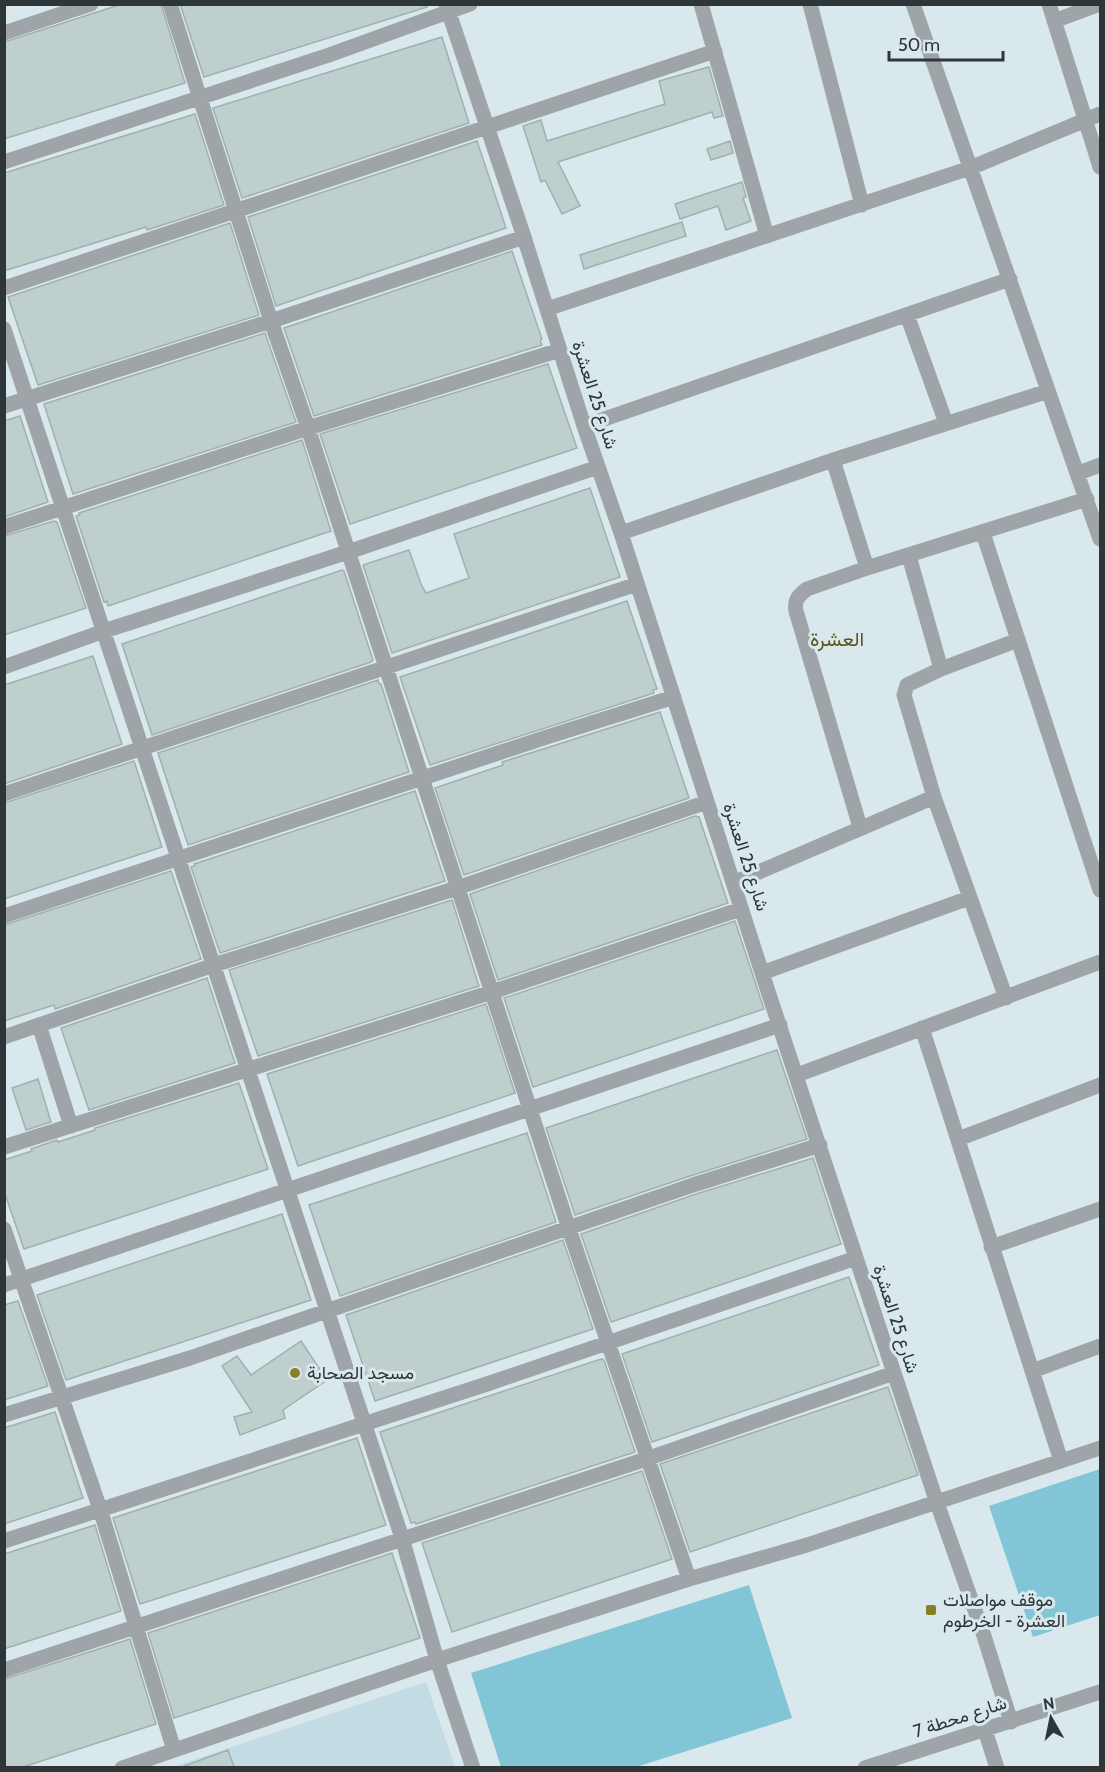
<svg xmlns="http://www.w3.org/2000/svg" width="1105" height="1772" viewBox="0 0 1105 1772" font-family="Cabin,Vazirmatn,sans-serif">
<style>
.built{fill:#c3dbe2}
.green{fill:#82c5d6}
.building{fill:#becfce;stroke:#a0b0af;stroke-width:1.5}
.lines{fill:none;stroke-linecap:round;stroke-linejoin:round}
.minor{stroke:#9fa4a8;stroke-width:15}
.poi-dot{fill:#8a7f25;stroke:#d8e8ed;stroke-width:2}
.labels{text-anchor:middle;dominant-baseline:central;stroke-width:6;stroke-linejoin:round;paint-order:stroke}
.street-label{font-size:18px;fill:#2f3637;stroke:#d8e8ed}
.poi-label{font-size:18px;fill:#2f3637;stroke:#d8e8ed;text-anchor:start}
.neighbourhood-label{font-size:20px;fill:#5d5619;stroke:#d8e8ed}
</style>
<rect width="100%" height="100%" fill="#d8e8ed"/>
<!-- built -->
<path class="built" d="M426 1682 455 1767 176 1768 175 1766Z"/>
<!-- green -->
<path class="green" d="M1100 1469V1615L1033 1637 989 1506Z
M749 1585 792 1718 636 1767H501L471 1673Z"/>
<!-- building -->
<path class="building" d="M122 4H161L185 83 4 139V42Z
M180 4H426L427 7 204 77Z
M442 37 469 123 242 198 213 108Z
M709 67 723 116 714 118 712 112 558 162 580 206 562 214 545 180 541 182 523 126 541 120 547 141 665 104 659 81Z
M195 114 224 205 147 230 146 227 4 271V173Z
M477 141 506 228 276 306 248 217Z
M730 141 733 153 711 160 707 149Z
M742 182 746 197 743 198 751 221 726 230 718 206 680 219 675 204Z
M682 222 686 236 584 269 580 255Z
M230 223 259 315 38 385 8 297Z
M512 251 542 339 540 340 542 345 314 416 284 328Z
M265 333 296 422 73 494 44 404Z
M548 364 577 448 350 524 320 434Z
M20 416 48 502 4 517V421Z
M302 440 331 531 108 606 107 601 104 602 76 516 80 515 79 513Z
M590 488 620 577 392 653 363 565 409 550 421 584 426 593 469 578 454 534Z
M54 521 57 522 86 608 4 635V536Z
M342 570 344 571 373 660 371 662 152 735 122 644Z
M627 601 657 689 653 690 654 693 430 765 400 677Z
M93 656 122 744 4 784V685Z
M378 680 379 684H381L409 772 188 845 158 753Z
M660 712 689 798 464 875 435 788 503 765 502 762Z
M134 761 162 847 4 899V803Z
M415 791 445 881 220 953 191 867 195 866 194 864Z
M695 816 699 817 728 903 498 980 470 894Z
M171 871 201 959 55 1009 54 1005 4 1021V925Z
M452 900 479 986 258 1056 229 970Z
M735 921 764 1009 533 1087 504 998Z
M207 978 235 1063 89 1110 61 1028Z
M486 1004 515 1093 298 1166 267 1074Z
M777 1050 807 1139 690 1176 575 1215 546 1128Z
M38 1079 51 1122 26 1130 12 1088Z
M239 1083 268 1169 24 1249 4 1191V1160L32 1151 31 1149 57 1140 58 1142 95 1130V1128Z
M527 1133 556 1222 340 1296 309 1205Z
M813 1158 841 1244 611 1322 581 1234 696 1194Z
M282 1214 311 1300 66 1380 37 1295Z
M563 1240 593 1329 375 1401 346 1315Z
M849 1277 879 1365 652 1442 622 1354Z
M18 1301 48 1386 4 1400V1305Z
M301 1341 327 1380 283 1410 285 1418 240 1435 234 1417 252 1412 222 1366 237 1356 251 1375Z
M601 1359 604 1360 635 1452 416 1524 415 1522 411 1523 380 1432Z
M888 1387 918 1475 690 1552 660 1464Z
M55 1412 83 1498 4 1524V1428Z
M357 1438 386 1525 140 1604 113 1518Z
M642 1471 672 1559 452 1632 422 1543Z
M95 1525 121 1611 4 1649V1554Z
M392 1553 420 1638 174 1718 148 1633Z
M130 1639 156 1724 23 1767H4V1679Z
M228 1750 234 1767H184V1766Z"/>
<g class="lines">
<!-- minor -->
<path class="minor" d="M170 4 271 321 308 428 569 1229 689 1579
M446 4 524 237 584 426 621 533 762 973 937 1503 984 1636 1011 1722
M701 4 767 236
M810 4 862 205
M913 4 1100 539
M1049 4 1100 167
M1054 21 1100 4
M4 33 91 4
M4 162 329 55 470 4
M4 288 715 51
M547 309 970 168 1100 114
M907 315 946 423
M4 329 402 1538 437 1660 473 1768
M4 406 271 321 524 237
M584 426 1010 279
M833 460 867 568
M1079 473 1100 465
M4 527 308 428 560 350
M621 533 833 460 1048 391
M983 533 1100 890
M909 556 941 669
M4 667 104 631 348 552 598 467
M4 794 637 584
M860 827 796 611C794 600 798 596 807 589L867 568 1087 499
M733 883 934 797
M4 916 550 736 674 697
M762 973 969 898
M1006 998 934 797 904 695 907 685 941 669 1018 640
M39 1025 71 1126
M922 1028 1061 1461
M4 1037 214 965 457 888 707 802
M797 1075 1100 962
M958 1139 1100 1085
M4 1147 492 992 741 909
M4 1229 100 1509 174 1750
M991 1247 1100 1209
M4 1285 780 1025
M1032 1371 1100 1346
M4 1415 190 1358 693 1185 820 1145
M4 1541 490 1383 856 1258
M4 1670 646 1459 894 1373
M985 1730 997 1768
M122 1768 437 1660 689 1579 807 1545 1100 1448
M865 1768 1100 1692"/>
</g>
<!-- markers -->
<g class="poi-dot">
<circle cx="295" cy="1373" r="6"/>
<rect x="925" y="1604" width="12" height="12" rx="3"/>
</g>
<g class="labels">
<!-- street labels -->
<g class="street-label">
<text transform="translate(595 395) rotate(72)">شارع 25 العشرة</text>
<text transform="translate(746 857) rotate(72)">شارع 25 العشرة</text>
<text transform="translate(896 1319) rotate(72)">شارع 25 العشرة</text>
<text transform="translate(960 1717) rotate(-18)">شارع محطة 7</text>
</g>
<!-- poi labels -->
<g class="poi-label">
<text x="307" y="1373">مسجد الصحابة</text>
<text x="943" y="1600">موقف مواصلات<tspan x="943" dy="21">العشرة - الخرطوم</tspan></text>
</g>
<!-- neighbourhood labels -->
<g class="neighbourhood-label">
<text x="837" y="639">العشرة</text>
</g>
</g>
<!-- border -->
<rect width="1105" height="1772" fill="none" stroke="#2f3637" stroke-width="12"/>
<!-- north arrow -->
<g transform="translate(1051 1718) rotate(351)" stroke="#d8e8ed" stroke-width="4.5" paint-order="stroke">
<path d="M0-4.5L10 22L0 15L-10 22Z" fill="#2f3637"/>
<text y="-9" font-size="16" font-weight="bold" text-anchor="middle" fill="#2f3637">N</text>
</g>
<!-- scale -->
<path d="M889 51v9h114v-9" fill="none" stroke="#2f3637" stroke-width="3"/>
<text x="898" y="51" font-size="18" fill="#2f3637" stroke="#d8e8ed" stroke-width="4.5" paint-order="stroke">50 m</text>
</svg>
